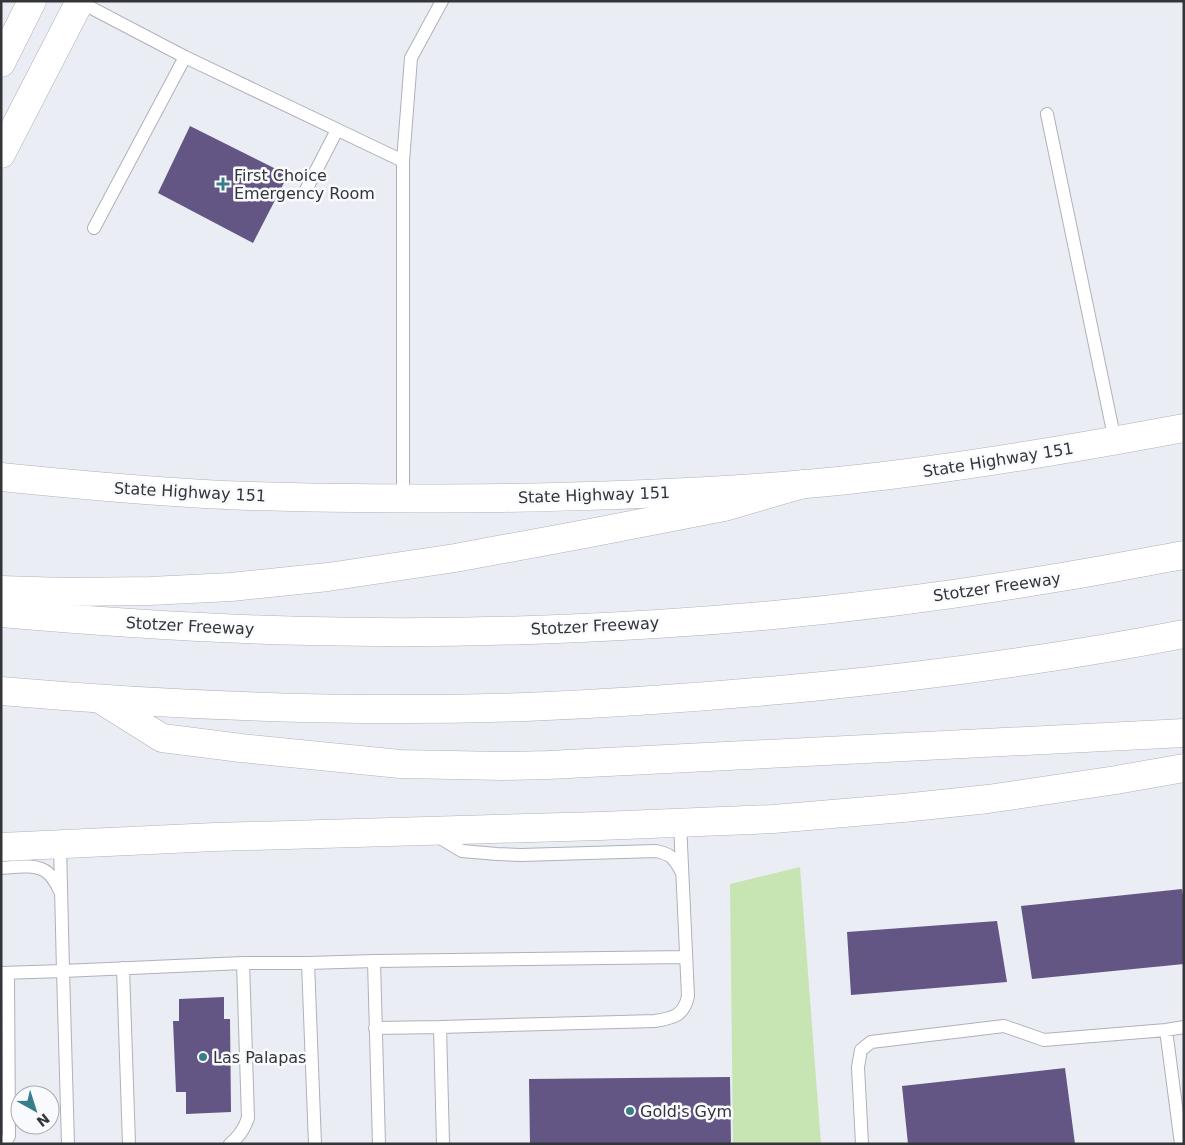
<svg xmlns="http://www.w3.org/2000/svg" width="1185" height="1145" viewBox="0 0 1185 1145" font-family="'DejaVu Sans',sans-serif">
<style>
.green{fill:#c7e4b3}
.building{fill:#635685}
.lines{fill:none;stroke-linecap:round;stroke-linejoin:round}
.lane-casing{stroke:#afb1b8;stroke-width:14}
.secondary-casing{stroke:#afb1b8;stroke-width:29}
.primary-casing{stroke:#afb1b8;stroke-width:29}
.highway-casing{stroke:#afb1b8;stroke-width:29}
.lane{stroke:#fff;stroke-width:12}
.secondary{stroke:#fff;stroke-width:28}
.primary{stroke:#fff;stroke-width:28}
.highway{stroke:#fff;stroke-width:28}
.poi-dot{fill:#387e8a;stroke:#f9fafe;stroke-width:2}
.labels{text-anchor:middle;dominant-baseline:central;stroke-width:5;stroke-linejoin:round;paint-order:stroke}
.poi-label{font-size:16px;fill:#343538;stroke:#f9fafe;text-anchor:start}
.street-label{font-size:16px;fill:#343538;stroke:#f9fafe}
</style>
<rect width="100%" height="100%" fill="#ebedf5"/>
<!-- green -->
<path class="green" d="M800 867 821 1144H733L730 884Z"/>
<!-- building -->
<path class="building" d="M190 126 288 175 253 243 158 193Z
M1182 889 1184 901V964L1032 979 1021 906Z
M997 921 1007 982 851 995 847 932Z
M224 997V1019H230L231 1112 186 1114V1092H176L173 1021H179V999Z
M1065 1068 1075 1144H908L902 1086Z
M730 1077 731 1144H530L529 1079Z"/>
<g class="lines">
<defs>
<path id="lane" d="M80 2 185 57 403 161V499
M1047 114 1115 441
M403 161 411 58 442 1
M306 190 337 130
M94 228 185 57
M437 836 462 851 497 854 521 855 656 851C671 854 674 858 681 871
M60 845 63 971 243 963H308L315 1144
M1 868C15 867 37 863 48 873 54 878 58 887 61 893
M308 963 374 961
M123 968 129 1144
M1 973 63 971 68 1144
M375 1028 440 1027
M1166 1030 1181 1144
M4 1144 9 1136 8 973
M230 1144C239 1137 244 1130 248 1118L243 963
M379 1144 374 961 686 957
M443 1144 440 1027 655 1021C673 1018 684 1016 688 996L680 823
M862 1144 858 1067 861 1050 871 1042 1004 1026 1044 1040 1166 1030 1184 1027"/>
<path id="secondary" d="M1 477C69 484 136 490 204 494 303 499 402 499 502 498 617 496 733 492 848 480 961 468 1072 449 1184 428
M1 847 215 837 600 826 773 819 903 808 988 799 1116 780 1184 768"/>
<path id="primary" d="M1 63 32 1
M1 154 80 1"/>
<path id="highway" d="M1 590 67 592 150 591 231 587 328 577 455 558 590 533 724 507 803 484
M1 613C104 622 208 629 311 631 426 634 542 631 657 624 788 616 919 601 1049 579 1094 572 1139 563 1184 555
M1 691C175 706 351 713 526 707 621 703 717 696 812 687 936 675 1061 658 1184 634
M103 701 162 738 241 748 400 764 503 766 548 765 1184 733"/>
</defs>
<!-- lane casing -->
<use href="#lane" class="lane-casing"/>
<!-- secondary casing -->
<use href="#secondary" class="secondary-casing"/>
<!-- primary casing -->
<use href="#primary" class="primary-casing"/>
<!-- highway casing -->
<use href="#highway" class="highway-casing"/>
<!-- lane -->
<use href="#lane" class="lane"/>
<!-- secondary -->
<use href="#secondary" class="secondary"/>
<!-- primary -->
<use href="#primary" class="primary"/>
<!-- highway -->
<use href="#highway" class="highway"/>
</g>
<!-- markers -->
<g class="poi-dot">
<path d="M220.5 176.5h5v5h5v5h-5v5h-5v-5h-5v-5h5z"/>
<circle cx="203" cy="1057" r="5"/>
<circle cx="630" cy="1111" r="5"/>
</g>
<g class="labels">
<!-- poi labels -->
<g class="poi-label">
<text x="234" y="175">First Choice<tspan x="234" dy="18">Emergency Room</tspan></text>
<text x="213" y="1057">Las Palapas</text>
<text x="640" y="1111">Gold's Gym</text>
</g>
<!-- street labels -->
<g class="street-label">
<text transform="translate(998 460) rotate(-9)">State Highway 151</text>
<text transform="translate(190 492) rotate(3)">State Highway 151</text>
<text transform="translate(594 495) rotate(-2)">State Highway 151</text>
<text transform="translate(997 587) rotate(-8)">Stotzer Freeway</text>
<text transform="translate(190 626) rotate(3)">Stotzer Freeway</text>
<text transform="translate(595 626) rotate(-3)">Stotzer Freeway</text>
</g>
</g>
<!-- border -->
<rect width="1185" height="1145" fill="none" stroke="#343538" stroke-width="5"/>
<!-- north arrow -->
<g transform="translate(35 1110) rotate(141)"><circle r="24" fill="#f9fafe" stroke="#aaabaf"/>
<path d="M0-4L9 19L0 12L-9 19Z" fill="#387e8a"/>
<text y="-8" font-size="14" font-weight="bold" text-anchor="middle" fill="#343538">N</text>
</g>
</svg>
